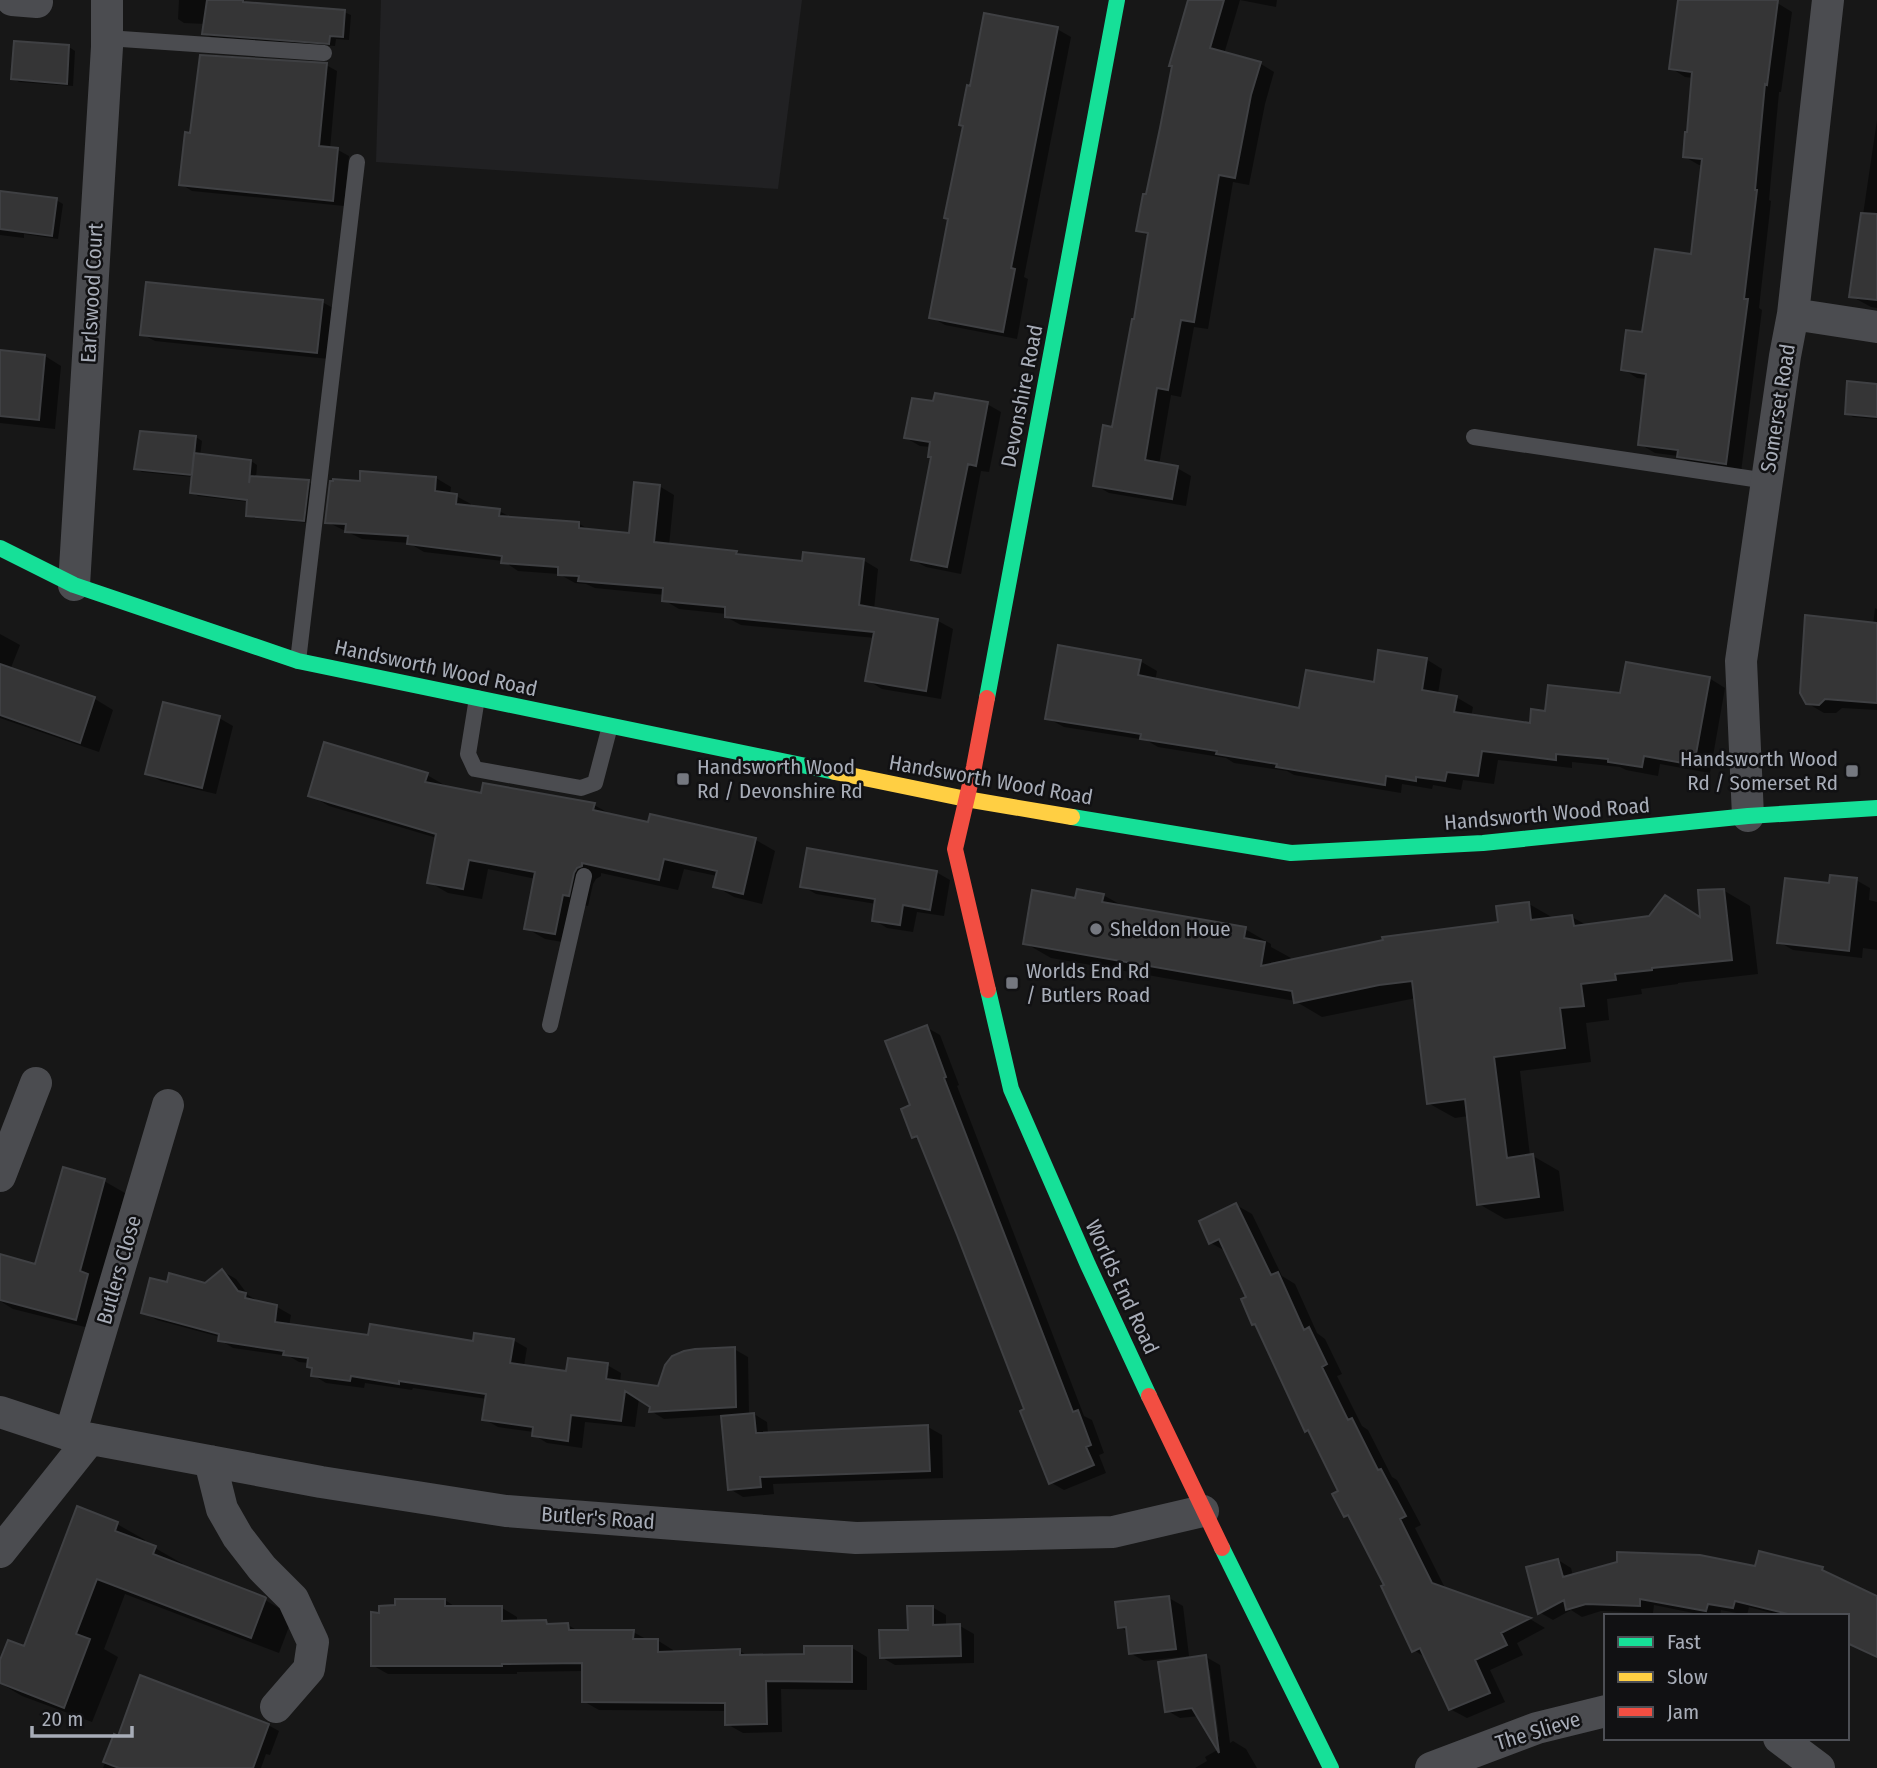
<svg xmlns="http://www.w3.org/2000/svg" width="1877" height="1768" viewBox="0 0 1877 1768" font-family="'Fira Sans Condensed',sans-serif">
<style>
.built{fill:#212123}
.shadow{fill:#0007;fill-rule:evenodd}
.building{fill:#353536;stroke:#3f4043;stroke-width:2}
.lines{fill:none;stroke-linecap:round;stroke-linejoin:round}
.lane{stroke:#4b4c50;stroke-width:16}
.street{stroke:#4b4c50;stroke-width:32}
.fast{stroke:#16e098;stroke-width:16}
.slow{stroke:#ffcf43;stroke-width:16}
.jam{stroke:#f24e42;stroke-width:16}
.poi-dot{fill:#757880;stroke:#111113;stroke-width:2.5}
.labels{text-anchor:middle;dominant-baseline:central;stroke-width:5;stroke-linejoin:round;paint-order:stroke}
.street-label{font-size:21px;fill:#a8adb8;stroke:#111113}
.poi-label{font-size:21px;fill:#a8adb8;stroke:#111113;text-anchor:start}
</style>
<rect width="100%" height="100%" fill="#171717"/>
<!-- built -->
<path class="built" d="M381 0H802L778 189 376 162Z"/>
<!-- shadow -->
<path class="shadow" d="M179 0H214L344 12 351 15 349 40 336 39 335 46 211 37 204 33 205 24 184 23 178 19Z
M1190 0H1277L1276 7 1240 0 1224 54 1261 64 1274 72 1265 104 1249 185 1233 182 1208 329 1194 327 1181 397 1171 395 1159 465 1177 468 1191 476 1186 506 1109 493 1095 485 1114 429 1150 237 1138 230 1148 196Z
M1680 0H1752L1777 3 1792 12 1781 92H1779L1769 200 1771 201 1759 308 1762 310 1741 472 1694 465 1679 456 1655 453 1640 444 1647 379 1637 378 1623 369 1692 256 1703 165H1699L1685 157 1693 78 1685 77 1671 68Z
M1057 29 1071 37 1024 277 1028 279 1017 339 945 325 931 317 964 126Z
M69 47 75 51 73 86 19 82 13 78Z
M326 65 337 71 330 149 338 150 349 156 344 206 192 191 181 184 192 135Z
M1877 120V308L1871 307 1851 296Z
M0 192 56 200 63 204 58 239 24 234V238L0 235Z
M322 302 335 309 329 359 155 341 142 334Z
M0 352 45 356 61 366 55 429 0 423Z
M1877 385V419L1853 417 1846 413Z
M934 403 987 404 1001 412 989 472 981 471 961 574 926 567 913 560 932 457 931 447 920 446 906 438Z
M196 437 202 441 200 456 251 461 257 465 256 478 308 482 315 486 310 523 254 518 247 515 249 502 198 496 192 492 193 477 142 472 135 468Z
M362 472 436 478 451 487 450 495 456 496 471 504V507L499 511 514 519 578 523 591 531 631 535 659 486 674 495 669 546 736 552 744 557 804 563 863 560 878 569 874 610 938 621 953 629 941 699 882 689 867 680 875 638 741 625 726 617 727 614 679 609 664 600 665 595 595 588 586 584 575 583 559 574 518 571 503 561 424 552 409 543 362 539 327 522 361 482Z
M1875 608 1877 609V710L1842 708 1836 713H1824L1807 703 1873 625Z
M0 634 20 645 10 670 95 699 113 710 99 752 0 718Z
M1426 659 1442 669 1438 694 1456 697 1473 707 1471 717 1531 725 1547 713 1622 695 1709 678 1725 688 1710 773 1660 764 1658 776 1626 770 1620 767 1572 762V768L1498 760 1494 784 1463 780 1461 790 1433 785 1432 789 1402 784 1401 793 1294 775 1287 771 1234 763 1226 758 1158 747 1146 740 1064 727 1047 718 1140 661 1157 671 1155 681 1301 710 1375 684Z
M219 718 233 726 216 794 161 781 147 773Z
M427 775 446 786 445 788 482 796 594 805 614 816 649 824 651 816 756 840 775 851 762 904 734 897 715 886 717 876 684 869 678 890 601 873V876L596 879 593 884 588 906 582 905 574 944 545 939 526 928 536 879 488 869 482 899 448 893 429 882 437 838 329 806 310 795Z
M936 872 950 880 944 916 917 912 913 932 887 928 874 920 876 904 816 894 802 886Z
M1856 880 1870 888 1869 900 1877 902V950L1863 948 1862 958 1793 950 1779 942 1831 885Z
M1723 890 1750 906 1758 974 1678 983V984L1641 989 1642 994 1607 999 1609 1020 1586 1023 1591 1062 1520 1071 1530 1156H1533L1559 1171 1564 1211 1505 1219 1479 1204 1468 1116 1455 1118 1428 1103 1416 998 1322 1017 1295 1001 1051 958 1025 943 1077 900 1103 895 1125 907 1245 929 1271 944V947L1291 958 1290 962 1500 924 1529 904 1555 919 1572 917 1588 926 1702 919Z
M926 1027 940 1035 959 1085 957 1086 1084 1416 1092 1420 1104 1453 1099 1455 1106 1473 1064 1490 1050 1482 1026 1410 921 1141 914 1137 912 1106Z
M64 1170 104 1181 125 1193 100 1283 97 1330 13 1309 0 1301V1270L37 1266Z
M1236 1205 1252 1214 1282 1276 1295 1284 1317 1333 1325 1339 1342 1374 1337 1376 1362 1426 1368 1430 1392 1477 1397 1480 1421 1525 1415 1528 1446 1590 1530 1619 1545 1628 1517 1643 1523 1655 1490 1670 1505 1702 1467 1718 1450 1709 1426 1658 1414 1650 1386 1585 1353 1520 1346 1516 1340 1491 1311 1433 1306 1430 1258 1326 1254 1324 1248 1298 1227 1252 1211 1243Z
M222 1271 236 1279 248 1295 259 1302 277 1307 291 1315 289 1326 370 1337 475 1343 513 1340 527 1348 524 1366 568 1373 607 1365 621 1373 620 1383 659 1388 734 1349 748 1357 749 1415 754 1414 767 1422 768 1434 928 1427 942 1435 943 1478 773 1484 774 1494 743 1497 730 1489 723 1415 664 1419 651 1411 653 1407 639 1398 635 1427 585 1422 582 1448 547 1443 534 1435V1432L498 1427 484 1419 487 1399 413 1388 412 1390 365 1383 364 1388 326 1383 313 1375 314 1369 309 1366V1363L299 1362 289 1356 233 1348 220 1340V1337L157 1320 143 1312 168 1284H205ZM605 1368H609L606 1388Z
M117 1524 145 1540 144 1544 155 1548 183 1564 182 1567 265 1600 293 1616 279 1653 125 1594 104 1649 118 1657 92 1722 22 1696 0 1683V1665L25 1648Z
M1558 1560 1571 1568 1573 1576 1756 1568 1822 1569 1877 1598V1657L1874 1655 1847 1616H1783L1749 1607 1747 1615 1721 1610 1720 1616H1708L1654 1605 1653 1613 1601 1611 1582 1617 1571 1610 1553 1620 1539 1612Z
M1169 1598 1183 1606 1189 1656 1144 1661 1130 1653 1128 1632 1120 1627Z
M445 1600 457 1608H502L517 1617V1622H546L552 1625H568L580 1632H633L648 1640H657L673 1650V1653L740 1651 749 1657 806 1656 852 1648 867 1657V1690L781 1689 782 1732 743 1733 727 1724V1711L599 1710 583 1701V1671L517 1672V1674H388L372 1665 381 1614Z
M932 1607 946 1615V1626H960L974 1634V1663L895 1665 881 1657Z
M1206 1657 1220 1665 1230 1743 1233 1741 1246 1749 1257 1768H1195L1207 1761 1205 1757 1219 1749 1199 1716 1180 1718 1166 1710ZM1207 1670H1210L1219 1737 1215 1733Z
M268 1725 279 1731 270 1755 266 1754 261 1768H103L115 1737Z"/>
<!-- building -->
<path class="building" d="M207 0H243V2L345 10 343 37 330 36 329 44 202 34Z
M1188 0H1224L1210 48 1261 62 1251 95 1235 178 1219 175 1194 322 1181 320 1168 390 1157 388 1145 460 1178 466 1172 499 1093 486 1103 425 1112 427 1132 319H1134L1148 233 1136 231 1143 194H1146L1160 128 1172 66H1169Z
M1678 0H1778L1767 85 1765 84 1755 190H1757L1744 299H1748L1726 464 1677 457 1678 450 1638 445 1646 374 1621 370 1626 330 1642 332 1655 249 1691 254 1702 159 1683 157 1685 132H1687L1692 72 1669 69Z
M984 13 1058 27 1011 268 1015 269 1003 332 929 318 948 219 944 218 963 126 959 125 967 85 970 86Z
M14 41 69 45 67 84 11 79Z
M200 55 327 63 319 146 338 148 333 201 179 185 185 132 190 133Z
M0 191 57 198 52 236 0 229Z
M1861 213 1877 214V300L1849 297Z
M146 282 323 300 317 353 140 335Z
M0 350 45 355 39 420 0 416Z
M1847 381 1877 384V417L1845 414Z
M935 393 988 402 976 466 968 464 947 567 911 560 931 457H928L930 442 904 438 912 398 933 401Z
M140 431 196 436 192 475 134 469Z
M194 453 251 460 249 483 250 476 309 480 304 521 246 516 247 500 190 493Z
M360 471 436 477 435 491 457 494 456 504 500 509 499 516 579 522V528L629 533 634 482 660 485 654 542 737 551 736 554 802 561 803 552 864 559 859 605 938 619 926 691 865 681 874 632 725 617V607L662 601 663 588 578 581 579 576 558 575V567L501 563 502 556 407 544 408 536 345 532 346 524 325 523 330 481H333V479L360 481Z
M1805 615 1877 623V703L1825 699 1819 705 1806 704 1800 693Z
M1058 645 1141 660 1138 675 1299 708 1306 670 1374 682 1378 650 1427 658 1422 690 1457 696 1454 712 1530 723 1531 709 1545 711 1548 685 1620 693 1626 662 1710 677 1694 765 1644 756 1642 767 1608 762V759L1556 754V760L1482 751 1478 776 1447 772 1445 781 1416 777V781L1386 776 1385 785 1276 767 1277 764 1216 754 1217 751 1140 739 1141 734 1045 719Z
M0 664 95 697 80 743 0 715Z
M163 702 220 716 202 788 145 774Z
M324 742 428 773 425 782 481 793 483 783 595 803 593 810 648 822 650 814 756 838 743 894 713 887 717 871 664 859 659 880 582 863V866L577 868 574 873 569 896 563 895 555 934 524 929 535 872 469 860 463 889 427 883 436 834 308 796Z
M807 848 937 871 930 910 903 905 900 925 872 921 875 899 800 887Z
M1830 875 1857 878 1849 951 1777 943 1785 878 1829 883Z
M1077 889 1104 894 1102 902 1246 927 1244 938 1265 942 1261 966 1383 940 1382 937 1498 922 1496 906 1529 902 1531 920 1572 915 1574 926 1649 916 1665 895 1700 917 1698 890 1724 889 1732 960 1652 968V970L1615 974 1616 980 1581 984 1584 1006 1560 1008 1565 1048 1494 1057 1507 1158 1533 1154 1539 1197 1477 1205 1465 1099 1427 1104 1412 981 1379 985 1294 1003 1292 991 1023 944 1032 890 1075 898Z
M927 1025 946 1077 944 1078 1073 1412 1078 1410 1091 1445 1086 1447 1094 1465 1049 1484 1020 1411 1024 1409 957 1235 917 1136 912 1138 901 1109 910 1105 885 1041Z
M63 1167 105 1179 80 1271 88 1274 76 1320 0 1300V1254L35 1264Z
M1236 1203 1271 1275 1278 1272 1304 1330 1309 1327 1327 1364 1322 1367 1348 1420 1352 1418 1378 1470 1381 1469 1406 1516 1400 1519 1432 1583 1531 1618 1501 1633 1507 1645 1475 1660 1490 1693 1449 1710 1420 1648 1412 1652 1381 1586 1384 1585 1348 1515 1344 1517 1332 1494 1338 1491 1308 1430 1305 1432 1255 1324 1252 1325 1241 1299 1246 1297 1219 1239 1209 1244 1199 1221Z
M222 1269 238 1291 246 1293 245 1298 277 1305 275 1322 368 1335 370 1324 473 1341 474 1333 514 1339 510 1363 566 1371 568 1358 608 1363 606 1379 658 1386 665 1365 672 1356 684 1351 695 1349 735 1347 736 1407 649 1412 650 1407 625 1391 621 1421 571 1415 568 1441 532 1436 533 1427 482 1420 486 1394 399 1381V1384L351 1376 350 1381 311 1376 312 1368 307 1367 308 1358 283 1355 284 1351 218 1341 219 1334 141 1313 150 1278 167 1282 169 1273 205 1283Z
M754 1413 756 1433 928 1425 930 1471 760 1477 761 1487 728 1490 721 1416Z
M77 1506 118 1522 115 1531 156 1546 153 1554 265 1597 266 1598 251 1638 97 1579 76 1634 90 1639 64 1708 0 1683V1660L8 1640 24 1646Z
M1759 1551 1823 1567 1822 1570 1877 1596V1657L1847 1643V1616H1796L1735 1601 1733 1608 1708 1604 1706 1611 1640 1599V1606L1586 1604 1566 1610 1564 1600 1538 1614 1526 1567 1558 1559 1563 1577 1617 1562V1552L1700 1555 1755 1566Z
M1169 1596 1176 1649 1129 1654 1126 1627 1118 1628 1115 1602Z
M395 1599H445V1606H502V1621L546 1620 547 1624 568 1623 569 1630H634L633 1639H658V1652L740 1649V1655L804 1654V1646H852V1682L766 1681 767 1724 725 1725V1703L582 1702V1663L502 1664V1666H371V1612L379 1613V1606L395 1605Z
M907 1606H933V1625L960 1624 961 1656 880 1658 879 1630H908Z
M1206 1655 1219 1753 1192 1708 1165 1712 1158 1662Z
M140 1675 269 1724 253 1768H119L103 1762 114 1734 118 1736Z"/>
<g class="lines">
<!-- lane -->
<path class="lane" d="M107 38 324 53
M1474 437 1767 481
M298 661 357 162
M477 698 468 754 475 769 581 788 595 783 610 726
M550 1025 584 876"/>
<!-- street -->
<path class="street" d="M12 0 37 2
M1793 314 1877 327
M74 585 107 47V0
M1748 816 1741 661 1785 356 1793 314 1828 0
M0 1176 36 1083
M0 1412 70 1435 321 1482 506 1511 856 1538 1113 1532 1203 1511
M70 1435 168 1105
M210 1461 222 1509 238 1537 262 1568 293 1599 313 1642 309 1669 276 1707
M0 1552 90 1439
M1779 1738 1819 1768
M1431 1768 1537 1728 1606 1711"/>
<!-- fast -->
<path class="fast" d="M0 548 74 585 298 661 835 772
M987 698 1117 0
M1072 817 1291 853 1483 843 1748 816 1877 808
M988 990 1011 1089 1088 1265 1149 1396
M1222 1548 1331 1768"/>
<!-- slow -->
<path class="slow" d="M835 772 966 799 1072 817"/>
<!-- jam -->
<path class="jam" d="M987 698 974 767 955 849 988 990
M1149 1396 1222 1548"/>
</g>
<!-- markers -->
<g class="poi-dot">
<rect x="1845" y="764" width="14" height="14" rx="3.5"/>
<rect x="676" y="772" width="14" height="14" rx="3.5"/>
<circle cx="1096" cy="929" r="7"/>
<rect x="1005" y="976" width="14" height="14" rx="3.5"/>
</g>
<g class="labels">
<!-- street labels -->
<g class="street-label">
<text transform="translate(92 293) rotate(-87)">Earlswood Court</text>
<text transform="translate(1022 396) rotate(-79)">Devonshire Road</text>
<text transform="translate(1778 408) rotate(-81)">Somerset Road</text>
<text transform="translate(436 668) rotate(12)">Handsworth Wood Road</text>
<text transform="translate(991 780) rotate(10)">Handsworth Wood Road</text>
<text transform="translate(1547 814) rotate(-5)">Handsworth Wood Road</text>
<text transform="translate(119 1270) rotate(-74)">Butlers Close</text>
<text transform="translate(1122 1287) rotate(65)">Worlds End Road</text>
<text transform="translate(598 1518) rotate(4)">Butler's Road</text>
<text transform="translate(1538 1731) rotate(-17)">The Slieve</text>
</g>
<!-- poi labels -->
<g class="poi-label">
<text x="1838" y="759" text-anchor="end">Handsworth Wood<tspan x="1838" dy="24">Rd / Somerset Rd</tspan></text>
<text x="697" y="767">Handsworth Wood<tspan x="697" dy="24">Rd / Devonshire Rd</tspan></text>
<text x="1110" y="929">Sheldon Houe</text>
<text x="1026" y="971">Worlds End Rd<tspan x="1026" dy="24">/ Butlers Road</tspan></text>
</g>
</g>
<!-- legend -->
<rect x="1604" y="1614" width="245" height="126" fill="#111113" stroke="#4d4f55" stroke-width="2"/>
<rect x="1618" y="1637" width="35" height="10" fill="#16e098" stroke="#4d4f55" stroke-width="2"/>
<text x="1667" y="1649" font-size="21" fill="#a8adb8">Fast</text>
<rect x="1618" y="1672" width="35" height="10" fill="#ffcf43" stroke="#4d4f55" stroke-width="2"/>
<text x="1667" y="1684" font-size="21" fill="#a8adb8">Slow</text>
<rect x="1618" y="1707" width="35" height="10" fill="#f24e42" stroke="#4d4f55" stroke-width="2"/>
<text x="1667" y="1719" font-size="21" fill="#a8adb8">Jam</text>
<!-- scale -->
<path d="M32 1726v10h100v-10" fill="none" stroke="#a8adb8" stroke-width="3.5"/>
<text x="42" y="1726" font-size="21" fill="#a8adb8" stroke="#111113" stroke-width="5" paint-order="stroke">20 m</text>
</svg>
